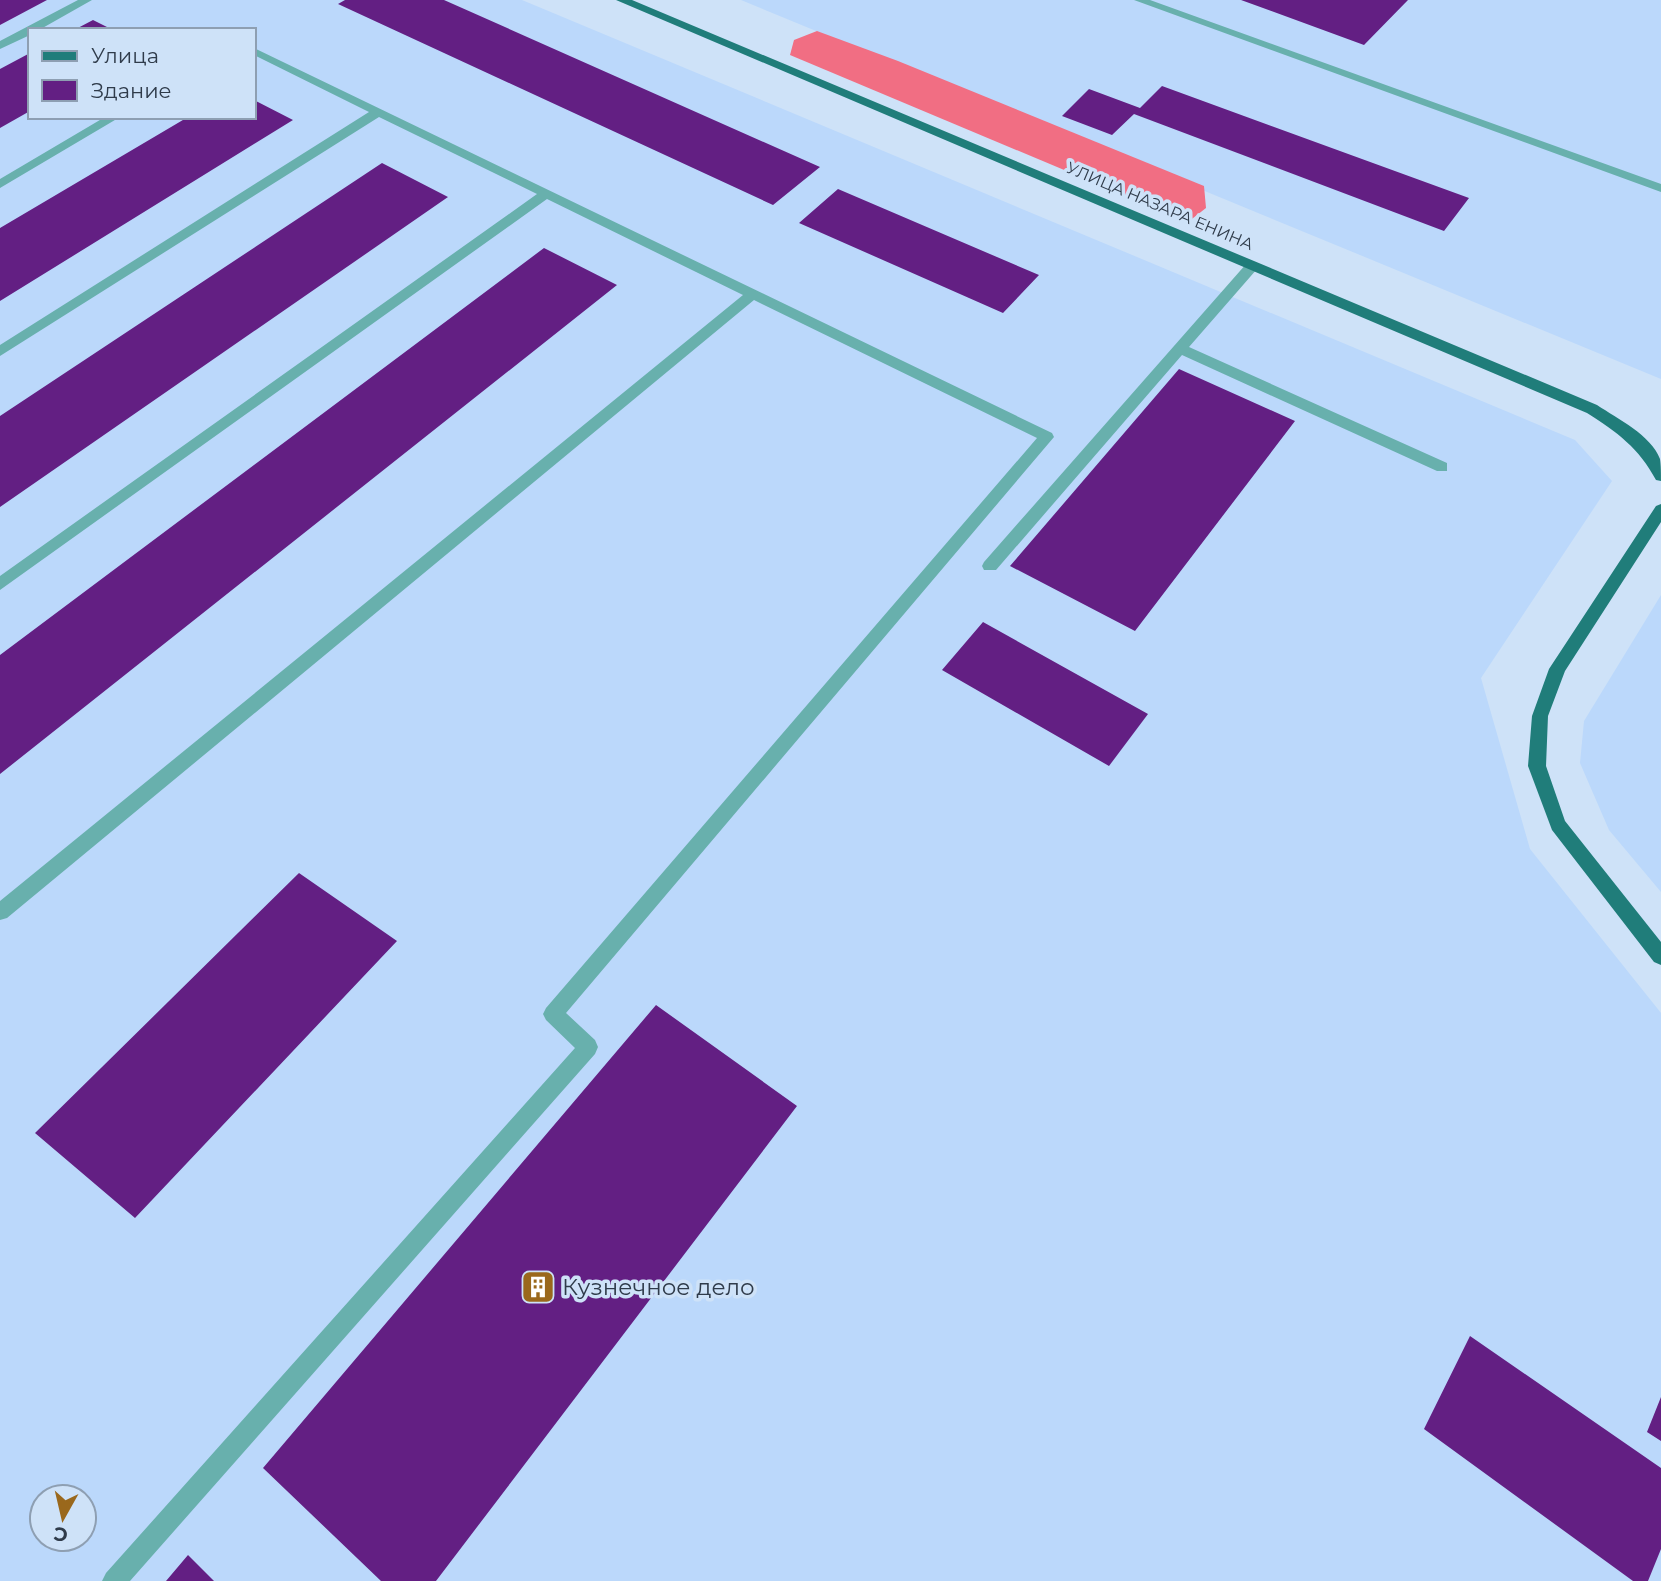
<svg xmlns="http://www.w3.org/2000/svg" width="1661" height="1581" viewBox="0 0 1661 1581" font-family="Montserrat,sans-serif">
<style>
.built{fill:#bbd8fb;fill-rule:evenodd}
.forest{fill:#f16e83}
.building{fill:#631f83}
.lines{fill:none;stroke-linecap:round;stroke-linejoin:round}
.minor{fill:#68b0ad;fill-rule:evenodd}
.major{fill:#207d7a;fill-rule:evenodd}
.labels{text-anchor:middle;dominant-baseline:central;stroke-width:7;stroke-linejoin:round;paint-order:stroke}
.far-street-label{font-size:16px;fill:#2f3b4a;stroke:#cee2f8}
.near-poi-label{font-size:23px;fill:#2f3b4a;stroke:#cee2f8;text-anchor:start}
</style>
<rect width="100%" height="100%" fill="#cee2f8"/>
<!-- built -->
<path class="built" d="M0 0H522L1575 440 1612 481 1481 678 1530 849 1661 1013V1581H0ZM30 30H254V117H30ZM42 1497H84V1539H42Z
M741 0H1661V379Z
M1661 595V892L1609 830 1580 763 1584 721Z"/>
<!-- forest -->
<path class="forest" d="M817 31 898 61 1204 186 1206 208 1188 222 790 55 794 40Z"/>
<!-- building -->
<path class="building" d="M0 0H47L0 25Z
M345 0H444L820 167 773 205 338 4Z
M1241 0H1408L1364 45Z
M93 20 113 30H74Z
M30 53V111L0 128V69Z
M1162 86 1469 198 1444 231 1134 114 1112 135 1062 116 1089 89 1140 108Z
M254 100 293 120 0 301V228L188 117H254Z
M382 163 448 197 0 507V416Z
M838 189 1039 275 1003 313 799 223Z
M544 248 617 285 0 774V655Z
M1179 369 1295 421 1135 631 1010 566Z
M983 622 1148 714 1109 766 942 670Z
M299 873 397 941 135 1218 35 1133Z
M656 1005 797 1106 436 1581H381L263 1468Z
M1470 1336 1661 1468V1549L1648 1581H1633L1424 1429Z
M1661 1397V1441L1647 1432Z
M188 1555 214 1581H166Z"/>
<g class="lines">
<!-- minor -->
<path class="minor" d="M78 0H92L39 30H30V35L0 49V41Z
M1134 0H1150L1661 184V192Z
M254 48 1052 433 1054 437 566 1013 595 1040 598 1047 595 1054 130 1581H102L106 1573 575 1048 546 1020 543 1014 546 1008 1037 438 754 300 7 918 0 920V901L743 295 547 199 0 590V576L537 194 379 117 0 356V345L369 112 254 55Z
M105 117H120L0 188V179Z
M1252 262 1257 263V269L1189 347 1447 463V471H1437L1182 355 996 570H984L982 566 984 562 1247 263Z"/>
<!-- major -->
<path class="major" d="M616 0H632L1597 405C1618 419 1651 435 1660 459 1661 465 1661 475 1661 481L1656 480C1639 448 1617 432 1587 413Z
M1661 504V522L1565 671 1548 716 1546 766 1565 821 1661 942V965L1654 962 1552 830 1528 766 1532 716 1549 669 1656 506Z"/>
</g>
<!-- icons -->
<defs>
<symbol id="building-square" viewBox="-11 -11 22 22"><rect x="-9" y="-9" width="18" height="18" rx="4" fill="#9a681c" stroke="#cee2f8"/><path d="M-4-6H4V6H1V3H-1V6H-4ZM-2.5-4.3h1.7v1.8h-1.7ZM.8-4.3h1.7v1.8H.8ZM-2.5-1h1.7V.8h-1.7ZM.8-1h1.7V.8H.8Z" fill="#fff"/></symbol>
</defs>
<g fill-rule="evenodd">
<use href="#building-square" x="519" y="1268" width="38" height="38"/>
</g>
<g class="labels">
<!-- far-street labels -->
<g class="far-street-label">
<text transform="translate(1160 206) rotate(23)">УЛИЦА НАЗАРА ЕНИНА</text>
</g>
<!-- near-poi labels -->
<g class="near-poi-label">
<text x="562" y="1287">Кузнечное дело</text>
</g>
</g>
<!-- legend -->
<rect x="28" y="28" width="228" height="91" fill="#cee2f8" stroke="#8e9fb2" stroke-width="2"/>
<rect x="42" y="51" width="35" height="10" fill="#207d7a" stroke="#8e9fb2" stroke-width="2"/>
<text x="91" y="63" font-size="21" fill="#2f3b4a">Улица</text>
<rect x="42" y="80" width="35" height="21" fill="#631f83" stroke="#8e9fb2" stroke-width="2"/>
<text x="91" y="98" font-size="21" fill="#2f3b4a">Здание</text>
<!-- north arrow -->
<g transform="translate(63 1518) rotate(188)"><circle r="33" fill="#cee2f8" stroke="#8e9fb2" stroke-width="2"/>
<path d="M0-5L12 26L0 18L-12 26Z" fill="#9a681c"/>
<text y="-10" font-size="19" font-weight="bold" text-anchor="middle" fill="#2f3b4a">С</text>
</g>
</svg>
